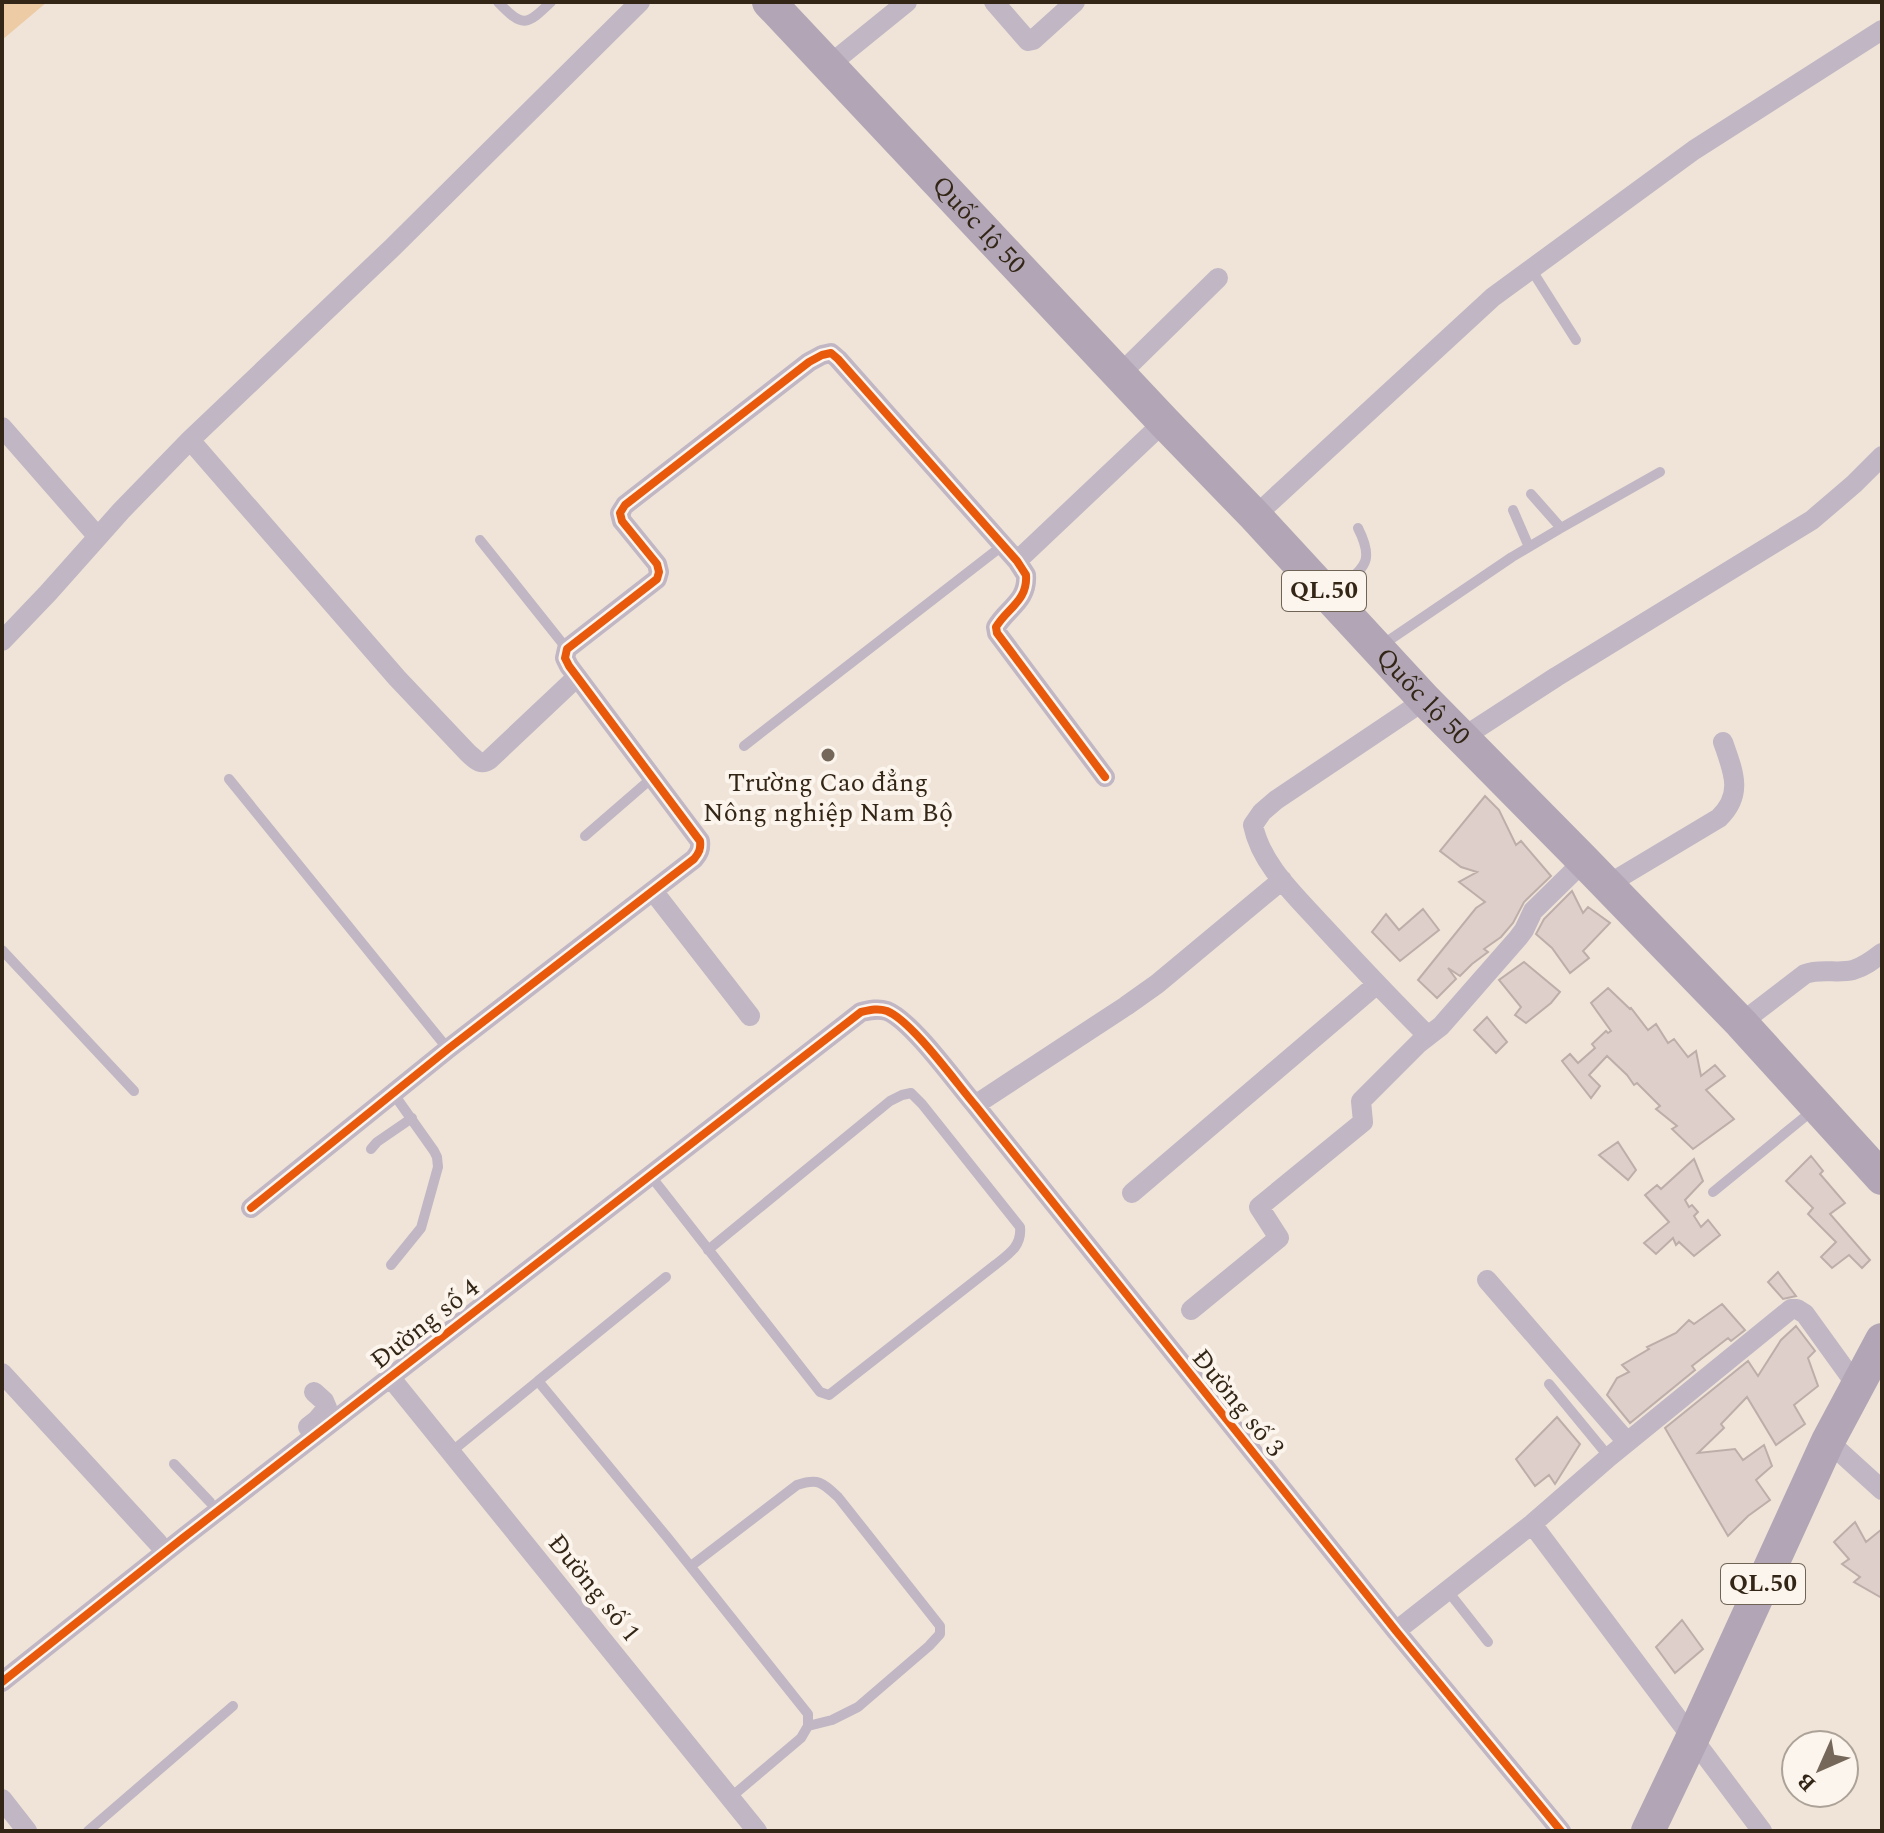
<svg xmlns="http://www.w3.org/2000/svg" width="1884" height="1833" viewBox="0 0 1884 1833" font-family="Spectral,serif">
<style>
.green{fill:#edcba5}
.building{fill:#dfcfcb;stroke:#bdaeaa;stroke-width:2}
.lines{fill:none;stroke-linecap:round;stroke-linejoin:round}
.service{stroke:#c0b6c4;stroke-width:10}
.minor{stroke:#c0b6c4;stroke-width:20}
.trunk{stroke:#b2a6b6;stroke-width:34}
.cycleway-casing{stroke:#fcf5ed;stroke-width:13}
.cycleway{stroke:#e8590c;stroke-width:8}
.poi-dot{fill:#75685a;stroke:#fcf5ed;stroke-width:3}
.labels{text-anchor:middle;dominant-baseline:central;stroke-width:8;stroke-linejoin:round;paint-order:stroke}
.shield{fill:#fcf5ed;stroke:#6f6456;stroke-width:2}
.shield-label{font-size:24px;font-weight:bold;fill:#332616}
.street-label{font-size:26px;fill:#332616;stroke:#fcf5ed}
.poi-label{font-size:26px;fill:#332616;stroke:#fcf5ed}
</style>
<rect width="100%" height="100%" fill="#f0e4d8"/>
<!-- green -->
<path class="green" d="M2 2H47L2 40Z"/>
<!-- building -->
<path class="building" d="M1485 796 1499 810 1516 845 1521 841 1551 876 1524 902 1513 923 1501 937 1484 949 1488 952 1472 964 1460 976 1448 968 1456 979 1437 998 1418 980 1476 908 1485 902 1459 882 1477 872 1461 867 1440 851Z
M1572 891 1583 913 1588 907 1610 923 1583 951 1589 958 1570 973 1552 948 1536 934 1544 919Z
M1423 909 1439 930 1400 961 1372 932 1386 914 1399 930Z
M1524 962 1560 992 1551 1003 1526 1023 1515 1015 1521 1007 1499 980Z
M1608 988 1630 1009 1631 1008 1648 1030 1656 1024 1668 1043 1674 1039 1688 1057 1696 1051 1701 1076 1715 1065 1725 1076 1706 1090 1734 1119 1693 1149 1672 1129 1677 1126 1656 1109 1660 1106 1637 1083 1634 1085 1627 1075 1607 1056 1589 1075 1600 1086 1591 1098 1562 1061 1570 1054 1578 1063 1595 1048 1592 1044 1606 1031 1608 1033 1611 1031 1591 1003Z
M1487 1017 1507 1042 1496 1053 1474 1030Z
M1618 1142 1636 1170 1628 1180 1599 1155Z
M1811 1156 1823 1171 1820 1174 1845 1203 1830 1214 1870 1260 1862 1268 1849 1255 1832 1268 1821 1257 1836 1242 1808 1214 1813 1208 1786 1181Z
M1694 1159 1703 1181 1685 1200 1689 1207 1692 1205 1698 1212 1694 1216 1701 1227 1708 1220 1720 1235 1694 1256 1679 1242 1676 1245 1673 1238 1656 1254 1644 1243 1669 1222 1645 1195 1657 1185 1661 1189Z
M1778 1272 1796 1296 1783 1299 1768 1282Z
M1722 1304 1745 1330 1731 1341 1728 1338 1692 1366 1695 1370 1630 1423 1607 1395 1617 1378 1629 1372 1622 1365 1649 1349 1647 1347 1676 1333 1689 1320 1694 1324Z
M1796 1326 1815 1351 1808 1358 1818 1386 1794 1405 1805 1424 1776 1445 1747 1397 1721 1424 1724 1428 1698 1453 1735 1449 1743 1460 1764 1445 1772 1466 1756 1480 1770 1500 1748 1516 1728 1536 1665 1428 1748 1361 1758 1376 1781 1340Z
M1557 1417 1580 1444 1555 1484 1549 1475 1535 1486 1516 1459Z
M1855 1522 1866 1542 1882 1529V1598L1854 1582 1860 1577 1842 1564 1849 1559 1834 1542Z
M1682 1620 1703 1649 1675 1673 1656 1647Z"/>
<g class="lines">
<!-- service -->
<path class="service" d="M498 2C523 28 526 26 551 2
M1531 269 1576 340
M1531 494 1561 528
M1513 510 1529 547
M480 540 567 649
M1334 593C1361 568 1377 566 1358 528
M1382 645 1512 557 1561 528 1660 472
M744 746 1002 546
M229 779 448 1049
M585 836 652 778
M2 950 134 1091
M371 1149 377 1142 412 1118
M650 1175 820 1392 829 1395 995 1265C1009 1254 1022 1246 1020 1227L922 1104 911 1093 902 1095 890 1101 708 1250
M1713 1192 1812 1111
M391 1265 421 1228 438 1167 437 1157 434 1151 393 1093
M666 1277 538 1381 667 1537 808 1714V1726L801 1738 730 1798
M1549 1384 1609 1457
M451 1452 538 1381
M174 1464 210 1502
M691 1566 797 1485C818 1478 822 1482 838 1497L940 1626V1634L929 1646 858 1707 832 1720 808 1726
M1447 1590 1488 1642
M88 1831 233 1706"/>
<!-- minor -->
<path class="minor" d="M994 2 1028 41 1033 40 1075 2
M828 66 907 2
M1119 375 1218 278
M2 427 98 537
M190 440 397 678 468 753C475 759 480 766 489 760L577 677
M1255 516 1493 297 1694 150 1882 30
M1017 561 1164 422
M2 641 48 593 121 511 190 440 392 248 640 2
M1425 700 1276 800 1262 812 1253 825C1261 865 1296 896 1322 925 1357 963 1392 1000 1428 1036L1441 1026 1518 938 1524 930 1533 911 1584 861
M1462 738 1556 677 1812 520 1854 484 1882 456
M1607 885 1719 818C1744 794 1733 771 1723 742
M653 891 750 1016
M1741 1023 1805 974C1821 968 1837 974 1853 970 1864 967 1873 960 1882 953
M975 1105 1126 1006 1157 984 1282 880
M1132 1193 1376 985
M251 1208 448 1049 694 859C699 853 701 849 700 841L569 666 565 658 567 649 657 579 659 572 657 564 622 521 620 513 625 505 809 362 822 355 831 353 838 359 1017 561 1026 575C1028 601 1007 608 996 627L997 633 1105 777
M1487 1280 1627 1442
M1191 1310 1279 1238 1259 1207 1363 1122 1361 1101 1419 1043 1428 1036
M2 1373 158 1543
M390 1377 757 1831
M308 1427 317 1420 327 1408 324 1401 314 1392
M1828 1441 1882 1490
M1532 1524 1762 1831
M1396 1631 1532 1524 1609 1457 1791 1309H1797L1805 1314 1857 1386
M2 1682 183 1538 861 1012C870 1010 878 1008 887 1011 912 1021 956 1083 975 1105L1396 1631 1561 1831
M2 1799 27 1831"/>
<!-- trunk -->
<g class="trunk">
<path id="s1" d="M769 2 1164 422 1255 516 1425 700 1584 861 1741 1023 1882 1178"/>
<path d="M1648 1831 1692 1739 1828 1441 1882 1340"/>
</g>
<defs>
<path id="cycleway" d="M251 1208 448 1049 694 859C699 853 701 849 700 841L569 666 565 658 567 649 657 579 659 572 657 564 622 521 620 513 625 505 809 362 822 355 831 353 838 359 1017 561 1026 575C1028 601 1007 608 996 627L997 633 1105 777
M2 1682 183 1538 861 1012C870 1010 878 1008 887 1011 912 1021 956 1083 975 1105L1396 1631 1561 1831"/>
</defs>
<!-- cycleway casing -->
<use href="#cycleway" class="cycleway-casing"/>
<!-- cycleway -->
<use href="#cycleway" class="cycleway"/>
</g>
<!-- markers -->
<circle class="poi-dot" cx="828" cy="755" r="8"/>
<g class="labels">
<!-- shield labels -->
<g class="shield">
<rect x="1282" y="571" width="84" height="40" rx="6"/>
<rect x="1721" y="1564" width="84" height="40" rx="6"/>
</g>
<g class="shield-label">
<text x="1324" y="591">QL.50</text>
<text x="1763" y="1584">QL.50</text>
</g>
<!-- street labels -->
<g class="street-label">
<text stroke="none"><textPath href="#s1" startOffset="306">Quốc lộ 50</textPath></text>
<text stroke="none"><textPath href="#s1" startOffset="954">Quốc lộ 50</textPath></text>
<text transform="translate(425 1324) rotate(-38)">Đường số 4</text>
<text transform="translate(1238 1403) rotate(51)">Đường số 3</text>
<text transform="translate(594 1588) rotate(51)">Đường số 1</text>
</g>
<!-- poi labels -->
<g class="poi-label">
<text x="828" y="783">Trường Cao đẳng<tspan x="828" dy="30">Nông nghiệp Nam Bộ</tspan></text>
</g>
</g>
<!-- border -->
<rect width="1884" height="1833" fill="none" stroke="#332616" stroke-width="8"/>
<!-- north arrow -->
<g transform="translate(1820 1769) rotate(225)"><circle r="38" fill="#fcf5ed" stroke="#aca297" stroke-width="2"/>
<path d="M0-6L14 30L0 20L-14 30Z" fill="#75685a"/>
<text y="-12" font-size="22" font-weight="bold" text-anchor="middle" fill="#332616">B</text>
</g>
</svg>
